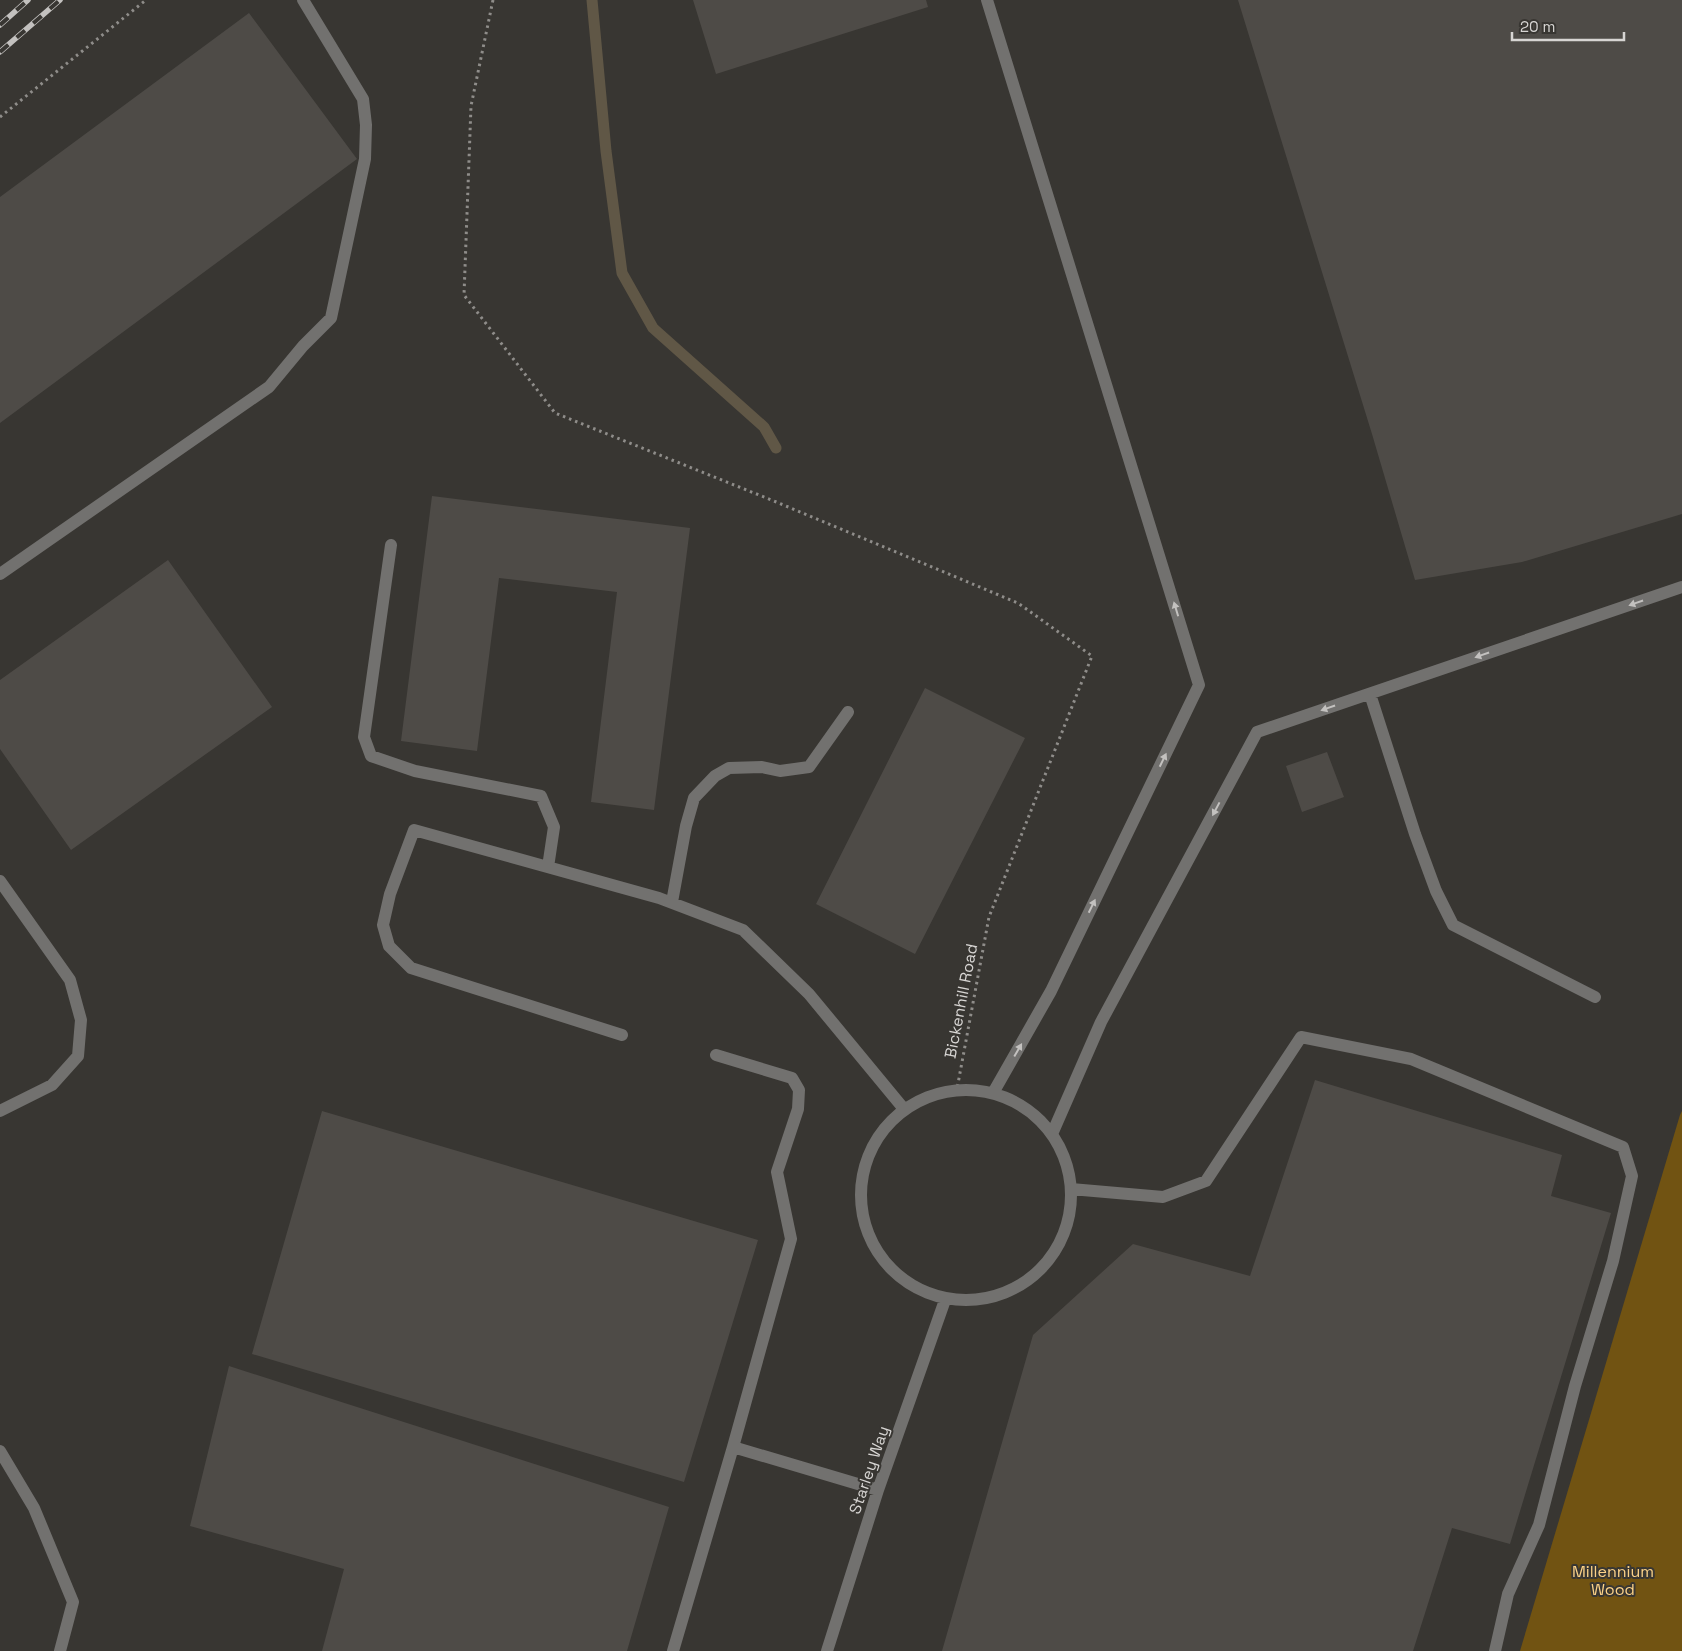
<svg xmlns="http://www.w3.org/2000/svg" width="1682" height="1651" viewBox="0 0 1682 1651" font-family="'Space Grotesk',sans-serif">
<style>
.green{fill:#715312}
.lines{fill:none;stroke-linecap:round;stroke-linejoin:round}
.stream{stroke:#605746;stroke-width:11}
.building{fill:#4e4b47}
.path{stroke:#8f8d8a;stroke-width:3;stroke-dasharray:2.5 4;stroke-linecap:butt}
.minor{stroke:#72716f;stroke-width:12}
.rail-casing{stroke:#c3c1bf;stroke-width:5.5}
.rail{stroke:#383632;stroke-width:4;stroke-dasharray:11;stroke-linecap:butt}
.oneway{fill:#c3c1bf}
.labels{text-anchor:middle;dominant-baseline:central;stroke-width:4;stroke-linejoin:round;paint-order:stroke}
.street-label{font-size:16px;fill:#d7d5d3;stroke:#383632}
.park-label{font-size:16px;fill:#fcd288;stroke:#383632}
</style>
<rect width="100%" height="100%" fill="#383632"/>
<!-- green -->
<path class="green" d="M1682 1111V1651H1520L1680 1115Z"/>
<g class="lines">
<!-- stream -->
<path class="stream" d="M592 0 606 151 622 273 653 328 764 427 776 448"/>
</g>
<!-- building -->
<path class="building" d="M693 0H926L928 7 716 74Z
M1238 0H1682V514L1522 562 1415 580 1372 434Z
M249 13 357 159 0 423V197Z
M432 496 690 528 654 810 591 802 617 592 499 578 477 751 401 741Z
M168 560 272 707 71 850 0 749V680Z
M925 688 1025 738 915 954 816 904Z
M1327 752 1344 797 1302 812 1286 766Z
M1315 1080 1562 1155 1551 1196 1611 1213 1510 1544 1452 1528 1413 1651H942L1033 1335 1133 1244 1250 1276Z
M322 1111 758 1240 684 1482 252 1354Z
M229 1366 669 1507 627 1651H322L344 1569 190 1526Z"/>
<g class="lines">
<!-- path -->
<path class="path" d="M493 0 471 106 464 295 555 413 774 501 1018 603 1092 656 989 917 957 1089
M0 117 146 0"/>
<!-- minor -->
<path class="minor" d="M987 0 1199 685 1051 991 993 1093
M391 545 364 737 371 756 415 771 541 796 554 827 548 867
M0 574 269 387 303 346 331 318 365 159 366 125 363 99 303 0
M1370 694 1415 834 1436 891 1453 925 1595 997
M0 881 70 980 81 1020 78 1056 52 1085 0 1111
M672 902 686 826 694 798 715 776 729 768 762 767 780 771 809 767 848 712
M622 1035 411 968 389 946 383 925 390 894 414 830 659 898 743 930 809 994 904 1109
M861 1195a105 105 0 1 1 210 0a105 105 0 1 1-210 0Z
M1052 1134 1101 1022 1257 732 1682 587
M1071 1189 1163 1197 1206 1181 1301 1037 1411 1059 1623 1147 1632 1176 1613 1261 1575 1386 1539 1525 1508 1594 1495 1651
M733 1447 878 1490
M0 1451 34 1508 73 1602 60 1651
M673 1651 733 1447 791 1239 777 1172 798 1109 799 1090 792 1078 716 1055
M827 1651 878 1490 945 1300"/>
<defs>
<path id="rail" d="M0 25 28 0
M0 52 60 0"/>
</defs>
<!-- rail casing -->
<use href="#rail" class="rail-casing"/>
<!-- rail -->
<use href="#rail" class="rail"/>
</g>
<!-- one-way arrows -->
<defs><path id="oneway-solid" d="M-6-.8H1V-3.2L6.5 0L1 3.2V.8H-6Z" transform="scale(1.25)"/></defs>
<g class="oneway">
<use href="#oneway-solid" transform="translate(1636 603) rotate(161)"/>
<use href="#oneway-solid" transform="translate(1176 609) rotate(-107)"/>
<use href="#oneway-solid" transform="translate(1482 655) rotate(161)"/>
<use href="#oneway-solid" transform="translate(1328 708) rotate(161)"/>
<use href="#oneway-solid" transform="translate(1163 760) rotate(-64)"/>
<use href="#oneway-solid" transform="translate(1216 809) rotate(118)"/>
<use href="#oneway-solid" transform="translate(1092 906) rotate(-64)"/>
<use href="#oneway-solid" transform="translate(1018 1050) rotate(-60)"/>
</g>
<g class="labels">
<!-- street labels -->
<g class="street-label">
<text transform="translate(961 1001) rotate(-79)">Bickenhill Road</text>
<text transform="translate(869 1470) rotate(-71)">Starley Way</text>
</g>
<!-- park labels -->
<g class="park-label">
<text x="1613" y="1571">Millennium<tspan x="1613" dy="18">Wood</tspan></text>
</g>
</g>
<!-- scale -->
<path d="M1512 32v8h112v-8" fill="none" stroke="#d7d5d3" stroke-width="2.5"/>
<text x="1520" y="32" font-size="15" fill="#d7d5d3" stroke="#383632" stroke-width="4" paint-order="stroke">20 m</text>
</svg>
